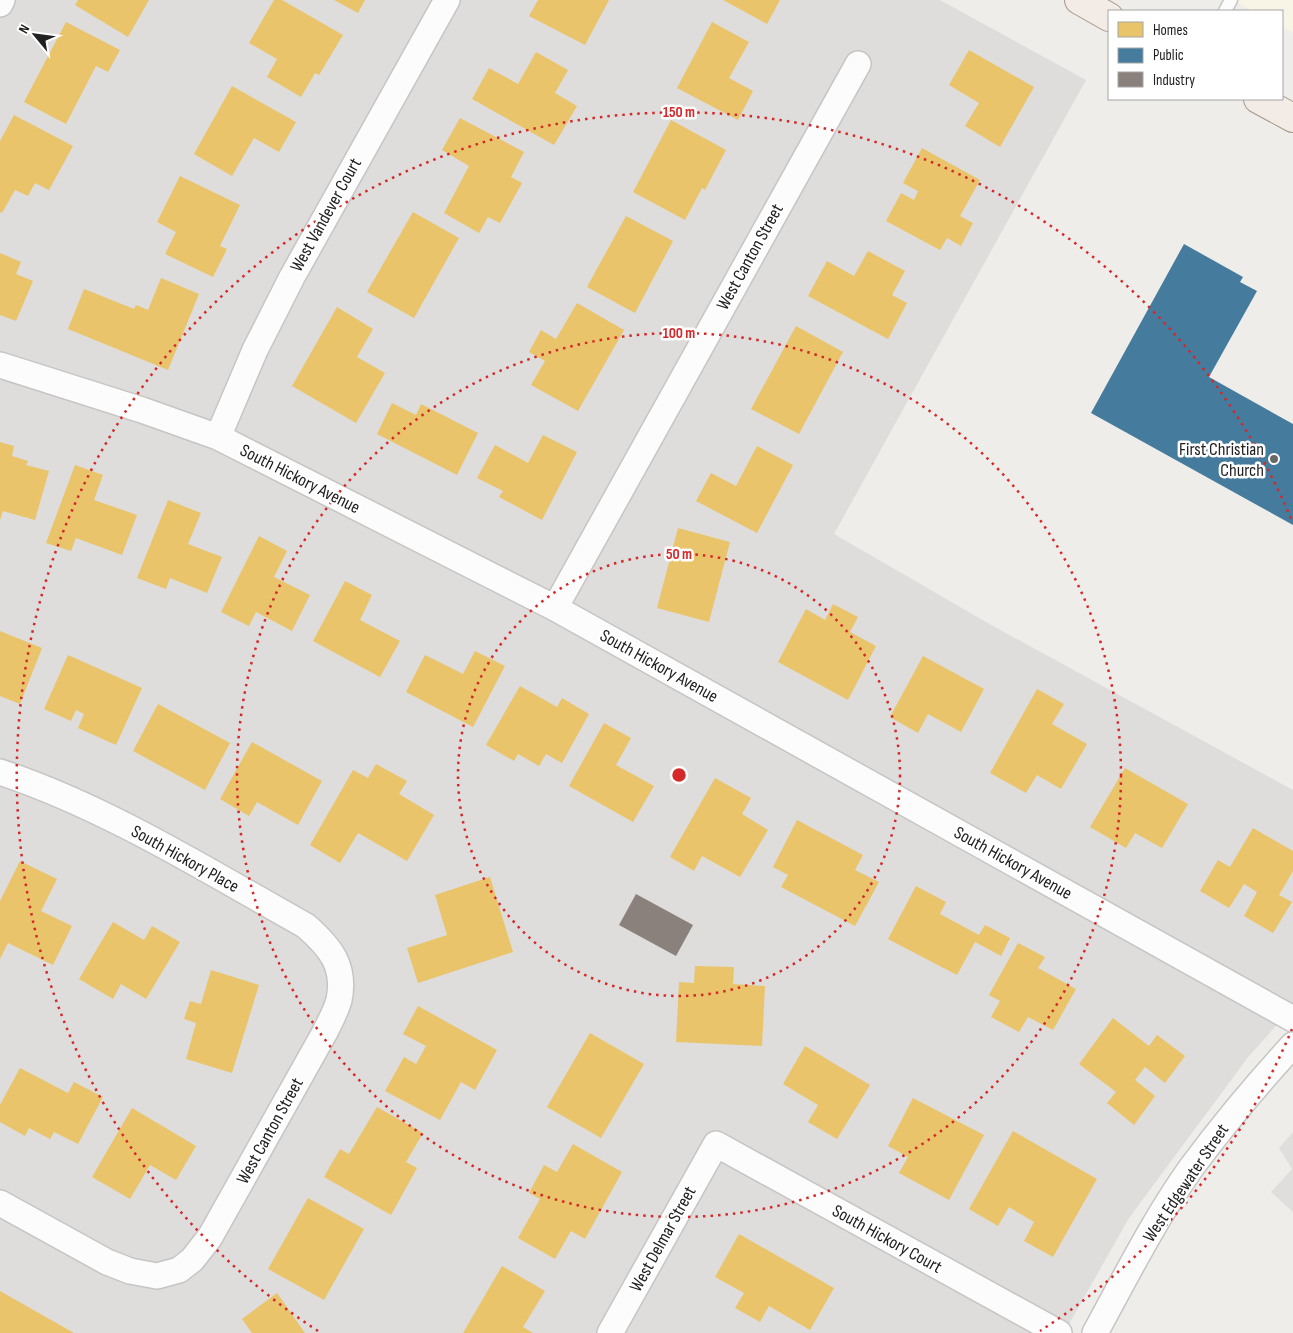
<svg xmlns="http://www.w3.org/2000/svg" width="1293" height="1333" viewBox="0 0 1293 1333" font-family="'Sofia Sans Condensed',sans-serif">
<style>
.residential{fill:#dedddb}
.education{fill:#f8f5e6}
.parking{fill:#dfdedd}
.homes{fill:#e9c46a}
.public{fill:#457b9d}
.industry{fill:#8a817c}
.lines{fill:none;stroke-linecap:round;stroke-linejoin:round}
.lane-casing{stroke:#c6c5c4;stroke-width:15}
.street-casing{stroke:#c6c5c4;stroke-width:28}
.primary-casing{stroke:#a69886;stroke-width:30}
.lane{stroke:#fdfcfc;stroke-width:12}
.street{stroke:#fdfcfc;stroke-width:25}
.primary{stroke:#f2ebe6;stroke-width:28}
.ring{fill:none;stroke:#d62828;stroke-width:2.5;stroke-dasharray:2.5 5}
.poi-dot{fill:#696867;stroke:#fff;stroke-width:2}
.labels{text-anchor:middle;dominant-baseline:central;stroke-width:5;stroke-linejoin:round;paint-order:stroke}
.street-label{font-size:18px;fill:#212121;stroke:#fff}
.poi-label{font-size:18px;fill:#212121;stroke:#fff;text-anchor:end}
.centre{fill:#d62828;stroke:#fff;stroke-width:2.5}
.ring-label{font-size:15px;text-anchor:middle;font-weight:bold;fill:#d62828;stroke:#fff;stroke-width:5;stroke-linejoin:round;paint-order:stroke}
</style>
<rect width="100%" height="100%" fill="#efedea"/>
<!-- residential -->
<path class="residential" d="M0 0H940L1086 80 834 534 993 626 1293 790V1007L1249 1056 1129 1218 1064 1333H0Z"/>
<!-- education -->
<path class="education" d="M1232 0H1293V33L1282 27V11H1253Z"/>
<!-- parking -->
<path class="parking" d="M1293 1132V1212L1271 1192 1292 1169 1279 1148Z"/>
<!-- homes -->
<path class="homes" d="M78 0H149L128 37 75 5Z
M274 0H282L343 35 319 75 315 73 301 97 267 77 277 59 249 43Z
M334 0H365L358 13Z
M538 0H609L585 45 529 16Z
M723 0H780L767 24Z
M66 22 120 50 108 72 96 66 66 124 24 102Z
M712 22 749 42 729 78 753 91 738 120 677 88Z
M969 50 1034 87 1000 147 965 126 979 103 949 85Z
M536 52 568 70 555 93 577 106 554 145 472 99 489 68 518 84Z
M232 86 296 122 279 152 254 138 232 176 194 154Z
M14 115 73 146 49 190 35 183 28 196 15 190 2 213 0 212V141Z
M460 118 524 152 511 177 522 183 500 223 488 217 479 233 444 213 469 166 442 150Z
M671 120 726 150 705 190 702 188 685 220 633 192Z
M922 148 980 180 960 216 973 223 961 246 947 238 940 250 886 221 901 193 914 200 918 191 903 183Z
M180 176 240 205 220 246 227 249 213 277 165 254 176 232 157 222Z
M413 212 459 238 414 318 367 292Z
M626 216 673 241 635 313 587 287Z
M868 251 905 271 892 295 907 303 888 339 808 296 827 261 854 276Z
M0 253 21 262 16 274 33 281 16 321 0 315Z
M161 278 199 294 168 370 68 329 84 289 134 309 136 305 148 310Z
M577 303 624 330 578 411 531 385 545 361 529 352 541 330 556 339Z
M337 307 373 329 357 357 385 373 356 423 292 386Z
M796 326 843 352 799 434 751 409Z
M392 403 416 415 421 404 478 433 457 475 377 434Z
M543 435 577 452 542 520 499 497 503 491 477 478 495 445 528 463Z
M0 442 14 446 12 456 28 461 26 465 49 471 35 520 3 511 0 520Z
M757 446 793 465 757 533 696 501 711 473 736 486Z
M75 465 103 475 94 500 137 515 122 555 76 538 71 551 46 543Z
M168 500 201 513 188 544 222 557 207 593 170 578 166 589 137 578Z
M678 528 730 542 709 622 657 608Z
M259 536 287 551 274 577 310 595 292 631 256 612 249 626 221 612Z
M345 581 372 595 360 620 400 641 380 677 313 641Z
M833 604 858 617 850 632 876 646 848 700 778 662 806 609 825 620Z
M0 631 42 648 20 704 0 696Z
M475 651 505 666 473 727 406 692 425 655 463 674Z
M68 655 142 688 116 745 78 728 84 714 76 710 71 721 44 709Z
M923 656 984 689 961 732 928 714 918 733 890 717Z
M520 686 557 707 562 698 589 714 562 763 546 754 539 766 518 754 514 761 486 745Z
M1037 689 1064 704 1052 724 1087 744 1061 789 1037 775 1026 793 990 773Z
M158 704 230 743 205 790 133 751Z
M604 723 631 738 616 765 654 786 633 822 569 786Z
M252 742 322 781 298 825 257 802 249 816 220 799Z
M376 764 407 781 399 794 434 815 407 861 358 833 340 863 310 845 353 770 368 778Z
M1125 768 1188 804 1162 848 1135 833 1126 848 1090 827Z
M715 778 751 798 742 814 768 830 740 877 702 856 694 871 670 857Z
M797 820 863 855 855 870 879 882 855 926 781 887 788 875 773 867Z
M1253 828 1293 851V871L1279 895 1292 902 1273 933 1244 916 1257 892 1244 884 1229 908 1200 891 1218 860 1230 867Z
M20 861 57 879 41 911 72 926 53 965 8 943 0 959V901Z
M490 877 513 952 418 983 407 948 447 935 435 895Z
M916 886 946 902 940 914 979 935 985 925 1010 938 1001 956 975 942 957 975 888 939Z
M113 922 144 940 152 926 180 942 146 999 121 984 113 999 79 979Z
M1018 943 1045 957 1038 968 1076 989 1053 1030 1028 1017 1019 1032 991 1017 1000 1001 989 995Z
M695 966 734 967 733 984 765 986 762 1046 676 1042 679 982 694 983Z
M211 970 259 985 232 1073 186 1059 196 1023 184 1019 190 1001 201 1004Z
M418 1006 497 1050 475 1090 461 1082 440 1120 385 1091 404 1057 416 1064 426 1046 403 1034Z
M1113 1018 1149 1046 1157 1035 1185 1056 1165 1083 1145 1067 1135 1080 1155 1096 1134 1125 1107 1103 1116 1092 1079 1064Z
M590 1033 644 1064 601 1138 547 1107Z
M805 1046 870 1085 837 1139 808 1122 818 1105 783 1084Z
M20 1068 68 1093 74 1082 103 1097 78 1144 54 1132 50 1139 29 1128 25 1136 0 1122V1105Z
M913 1098 984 1135 949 1200 899 1173 908 1157 888 1146Z
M377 1107 423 1133 406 1162 417 1168 391 1215 324 1177 340 1149 349 1154Z
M132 1108 196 1146 176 1180 150 1165 130 1199 92 1177Z
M1013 1131 1097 1179 1053 1257 1024 1241 1034 1222 1009 1207 998 1226 969 1209Z
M573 1144 622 1172 585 1239 571 1231 555 1259 518 1238 540 1199 529 1193 544 1165 557 1172Z
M308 1198 364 1229 324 1300 268 1269Z
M739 1234 834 1288 810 1330 769 1306 760 1322 735 1308 744 1293 715 1277Z
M502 1266 545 1291 523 1327 533 1333H463Z
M0 1291 74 1333H0Z
M277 1293 305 1333H252L242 1319Z"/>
<!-- public -->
<path class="public" d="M1184 244 1243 277 1240 282 1257 291 1209 377 1293 424V525L1091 413Z"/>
<!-- industry -->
<path class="industry" d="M636 894 693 925 676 956 619 925Z"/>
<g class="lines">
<defs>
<path id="lane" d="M1225 11 1231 0"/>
<path id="street" d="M0 4 2 0
M0 365 142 410 218 437 555 608 1293 1019
M218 437 255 350 292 277 447 0
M555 608 858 64
M0 772C108 808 206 870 306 926 330 947 346 966 339 1000 336 1011 330 1022 325 1032L210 1237 192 1260 179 1270 157 1276 130 1271 107 1262 0 1203
M610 1333 716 1144 1059 1333
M1095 1333C1125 1278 1154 1220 1191 1168 1223 1125 1257 1084 1293 1045"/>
<path id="primary" d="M1079 0 1109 17
M1258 99 1293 118"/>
</defs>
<!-- lane casing -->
<use href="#lane" class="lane-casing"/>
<!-- street casing -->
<use href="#street" class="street-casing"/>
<!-- primary casing -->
<use href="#primary" class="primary-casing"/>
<!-- lane -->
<use href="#lane" class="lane"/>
<!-- street -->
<use href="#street" class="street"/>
<!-- primary -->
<use href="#primary" class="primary"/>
</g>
<!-- distance rings -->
<g class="ring">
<circle cx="679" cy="775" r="221"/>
<circle cx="679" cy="775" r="442"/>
<path d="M1292 1029A663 663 0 0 1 1040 1331M318 1331A663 663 0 1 1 1292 521"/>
</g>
<!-- markers -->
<circle class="poi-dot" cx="1274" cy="459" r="5"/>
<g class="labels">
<!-- street labels -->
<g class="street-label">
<text transform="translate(326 215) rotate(-61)">West Vandever Court</text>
<text transform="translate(750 257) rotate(-61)">West Canton Street</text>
<text transform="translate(300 479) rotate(27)">South Hickory Avenue</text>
<text transform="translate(659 666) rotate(29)">South Hickory Avenue</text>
<text transform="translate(185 859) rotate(29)">South Hickory Place</text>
<text transform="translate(1013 863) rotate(29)">South Hickory Avenue</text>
<text transform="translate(270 1131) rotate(-61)">West Canton Street</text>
<text transform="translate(1186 1183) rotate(-56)">West Edgewater Street</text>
<text transform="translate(663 1239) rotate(-61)">West Delmar Street</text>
<text transform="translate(887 1239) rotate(29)">South Hickory Court</text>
</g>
<!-- poi labels -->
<g class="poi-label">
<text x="1264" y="449">First Christian<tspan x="1264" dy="21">Church</tspan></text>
</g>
</g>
<circle cx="679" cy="775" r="8" class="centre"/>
<g class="ring-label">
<text x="679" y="117">150 m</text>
<text x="679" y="338">100 m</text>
<text x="679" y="559">50 m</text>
</g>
<!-- legend -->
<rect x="1108" y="10" width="175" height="90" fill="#ffffff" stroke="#a6a6a6"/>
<rect x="1118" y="22" width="25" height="15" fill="#e9c46a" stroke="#a6a6a6"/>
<text x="1153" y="35" font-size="15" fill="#212121">Homes</text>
<rect x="1118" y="48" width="25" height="15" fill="#457b9d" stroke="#a6a6a6"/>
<text x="1153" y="60" font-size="15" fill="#212121">Public</text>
<rect x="1118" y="72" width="25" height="15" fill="#8a817c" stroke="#a6a6a6"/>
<text x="1153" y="85" font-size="15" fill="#212121">Industry</text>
<!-- north arrow -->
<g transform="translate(35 35) rotate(299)" stroke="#ffffff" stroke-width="4" paint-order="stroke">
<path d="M0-4L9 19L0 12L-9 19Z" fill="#212121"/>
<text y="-8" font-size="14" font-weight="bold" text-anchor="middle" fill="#212121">N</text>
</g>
</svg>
